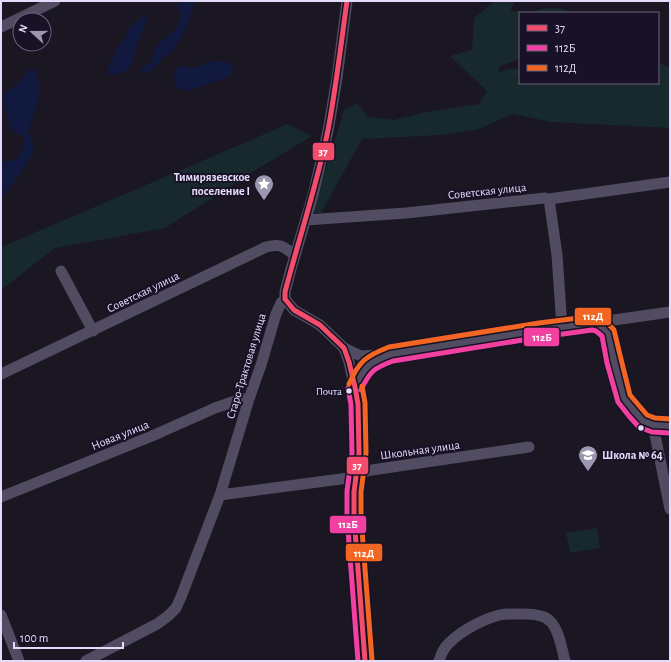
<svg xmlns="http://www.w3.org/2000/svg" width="671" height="662" viewBox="0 0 671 662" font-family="'Alegreya Sans',sans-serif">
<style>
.green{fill:#17292d}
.water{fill:#11193e}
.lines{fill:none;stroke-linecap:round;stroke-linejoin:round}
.minor{stroke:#514c61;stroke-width:11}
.bus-1-casing{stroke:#191226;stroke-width:8}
.bus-2-casing{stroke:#191226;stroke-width:8}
.bus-3-casing{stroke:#191226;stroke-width:8}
.bus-1{stroke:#f44d6c;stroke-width:5}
.bus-2{stroke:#f240a1;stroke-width:5}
.bus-3{stroke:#f26522;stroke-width:5}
.bus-dot{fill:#e4dbfb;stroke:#191226;stroke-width:1.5}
.labels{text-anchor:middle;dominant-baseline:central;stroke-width:4;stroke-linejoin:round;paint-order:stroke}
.bus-label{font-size:11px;fill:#e4dbfb;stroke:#191226;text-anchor:end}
.poi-label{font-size:12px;font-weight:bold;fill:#e4dbfb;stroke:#191226;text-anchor:end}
.street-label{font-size:12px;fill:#e4dbfb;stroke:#191226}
.line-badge{stroke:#191226;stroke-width:1.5}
.badge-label{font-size:11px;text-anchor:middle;font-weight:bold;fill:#fff}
</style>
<rect width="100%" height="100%" fill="#1a1622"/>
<!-- green -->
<path class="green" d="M495 1H515L510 12 517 11 528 12 547 8H558L573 13H520V58L499 67V72C507 69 512 67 520 70V77H516L515 78 520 79V83H658V62L670 68V128L552 122 512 114 477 130 441 135 362 139 321 213 312 212 344 110 357 103 368 117 394 120 426 112 479 104 487 91 450 56 472 50 474 18Z
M288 124 312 136 259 168 165 228 55 248 1 290V247Z
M597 528 600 548 570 553 566 533Z"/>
<!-- water -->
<path class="water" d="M184 1H195L187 25 181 38 172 51 162 59 153 70 144 73 140 71C142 66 145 65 150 63 153 58 153 51 157 46 167 32 180 34 181 14L177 10 178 4Z
M143 15 147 17C146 26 142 33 138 41 135 50 134 61 128 68 123 74 117 74 110 75L107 72 117 49 124 40 130 26 136 22Z
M214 61H224L232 65 233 69 231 74 226 78 188 91 181 90 176 85 173 79 176 70 182 65C185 66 188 67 191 68 196 68 208 62 214 61Z
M29 69 35 70C45 94 35 109 28 132 29 136 33 142 34 146 35 157 8 190 1 199V163L2 161C6 161 10 161 13 160 21 157 25 145 24 137L13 131 10 127 3 98C6 91 11 89 17 84 22 80 25 75 29 69Z"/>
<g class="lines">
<!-- minor -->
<path class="minor" d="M1 27 55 1
M549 199 557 255 562 327
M306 220 406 213 545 198 549 199 670 182
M61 271 93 331
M285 299 294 310 320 325 344 348 352 352 361 356 391 354 562 327 593 323 600 325 608 333 614 361 624 398 634 411 643 421 653 425 663 426H670
M593 323 670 312
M344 348 349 362 358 404 359 453 354 492V517L365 661
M1 374 266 247C282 243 283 247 295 255
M355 387C363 370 365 364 383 357
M653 425 670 509
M220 495 356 477 364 472 372 470 529 447
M1 497 152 436 215 408 241 399H249
M1 615 19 661
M86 661 157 624 168 616 176 608 181 597 220 495 249 399 261 365 276 314 281 303 285 299V292L291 269 313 195 328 131 337 78 347 1
M439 661C441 654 444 648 449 643 462 630 488 616 506 614 512 614 518 614 524 614 533 614 544 615 550 621 559 629 562 650 565 661"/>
<defs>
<path id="bus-1" d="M285 299 294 310 320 325 344 348 349 362 355 387 358 404 359 453 354 492V517L365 661
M285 299V292C299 238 317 185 328 130 336 88 341 44 347 1"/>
<path id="bus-2" d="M348 388 351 405 352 453 347 491V517L358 661
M361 390C370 371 374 368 393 361L541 337 592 330 596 331 602 336 607 363 618 402 629 416 639 427 652 432 670 433"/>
<path id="bus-3" d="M349 384C359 361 366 356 389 347L539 323 595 316 604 319 614 330 621 359 630 395 647 415 655 418 670 419
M362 386 365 403 366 453 361 492V517L372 660"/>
</defs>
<!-- bus-1 casing -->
<use href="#bus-1" class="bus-1-casing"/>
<!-- bus-2 casing -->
<use href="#bus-2" class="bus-2-casing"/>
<!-- bus-3 casing -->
<use href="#bus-3" class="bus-3-casing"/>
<!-- bus-1 -->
<use href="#bus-1" class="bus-1"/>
<!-- bus-2 -->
<use href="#bus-2" class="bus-2"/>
<!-- bus-3 -->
<use href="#bus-3" class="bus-3"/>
</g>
<!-- icons -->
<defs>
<symbol id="sight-pin" viewBox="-11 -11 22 30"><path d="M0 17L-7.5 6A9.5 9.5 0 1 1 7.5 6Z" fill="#9d96af" stroke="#191226"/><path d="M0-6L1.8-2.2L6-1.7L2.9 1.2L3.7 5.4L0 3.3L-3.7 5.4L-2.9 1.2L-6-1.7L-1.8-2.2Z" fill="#fff"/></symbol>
<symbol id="school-pin" viewBox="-11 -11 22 30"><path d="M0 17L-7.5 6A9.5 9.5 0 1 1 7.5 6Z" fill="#9d96af" stroke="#191226"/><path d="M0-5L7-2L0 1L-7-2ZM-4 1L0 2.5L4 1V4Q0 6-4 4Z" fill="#fff"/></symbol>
</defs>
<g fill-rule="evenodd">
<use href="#sight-pin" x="253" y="173" width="22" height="30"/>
<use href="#school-pin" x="577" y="444" width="22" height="30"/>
</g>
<!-- markers -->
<g class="bus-dot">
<circle cx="349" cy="391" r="3.5"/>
<circle cx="641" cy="428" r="3.5"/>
</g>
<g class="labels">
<!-- bus labels -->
<g class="bus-label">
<text x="342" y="391">Почта</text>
</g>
<!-- poi labels -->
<g class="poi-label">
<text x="250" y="177">Тимирязевское<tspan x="250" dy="14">поселение I</tspan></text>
<text x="602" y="455" text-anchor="start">Школа № 64</text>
</g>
<!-- street labels -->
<g class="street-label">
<text transform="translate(487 191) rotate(-6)">Советская улица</text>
<text transform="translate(143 292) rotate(-26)">Советская улица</text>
<text transform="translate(246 366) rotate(-73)">Старо-Трактовая улица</text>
<text transform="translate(120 435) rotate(-22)">Новая улица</text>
<text transform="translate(420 450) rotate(-8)">Школьная улица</text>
</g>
</g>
<g class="line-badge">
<rect x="312" y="142" width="23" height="19" rx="4" fill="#f44d6c"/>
<rect x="574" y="307" width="38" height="19" rx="4" fill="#f26522"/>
<rect x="523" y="327" width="37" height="20" rx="4" fill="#f240a1"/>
<rect x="346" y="456" width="23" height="19" rx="4" fill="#f44d6c"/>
<rect x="329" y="515" width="38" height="19" rx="4" fill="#f240a1"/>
<rect x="345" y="543" width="38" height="19" rx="4" fill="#f26522"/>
</g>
<g class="badge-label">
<text x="323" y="155">37</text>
<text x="593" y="320">112Д</text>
<text x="542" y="341">112Б</text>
<text x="357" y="469">37</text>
<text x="348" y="528">112Б</text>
<text x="364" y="557">112Д</text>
</g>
<!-- border -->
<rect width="671" height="662" fill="none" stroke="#e4dbfb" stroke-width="4"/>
<!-- legend -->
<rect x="519" y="12" width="140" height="72" fill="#191226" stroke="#6a627b"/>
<rect x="527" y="25" width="20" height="6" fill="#f44d6c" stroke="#6a627b"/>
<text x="555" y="32" font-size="12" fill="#e4dbfb">37</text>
<rect x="527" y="45" width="20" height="6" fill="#f240a1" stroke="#6a627b"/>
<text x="555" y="52" font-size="12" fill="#e4dbfb">112Б</text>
<rect x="527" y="65" width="20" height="6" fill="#f26522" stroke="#6a627b"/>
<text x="555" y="72" font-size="12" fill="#e4dbfb">112Д</text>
<!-- north arrow -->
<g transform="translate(32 32) rotate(291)"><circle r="19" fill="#191226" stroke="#6a627b"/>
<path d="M0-3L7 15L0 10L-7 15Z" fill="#9d96af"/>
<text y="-6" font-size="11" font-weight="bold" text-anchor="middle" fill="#e4dbfb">N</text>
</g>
<!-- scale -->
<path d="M14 642v6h109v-6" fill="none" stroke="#e4dbfb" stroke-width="2"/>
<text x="20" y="642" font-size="12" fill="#e4dbfb" stroke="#191226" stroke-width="3" paint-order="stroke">100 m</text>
</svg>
